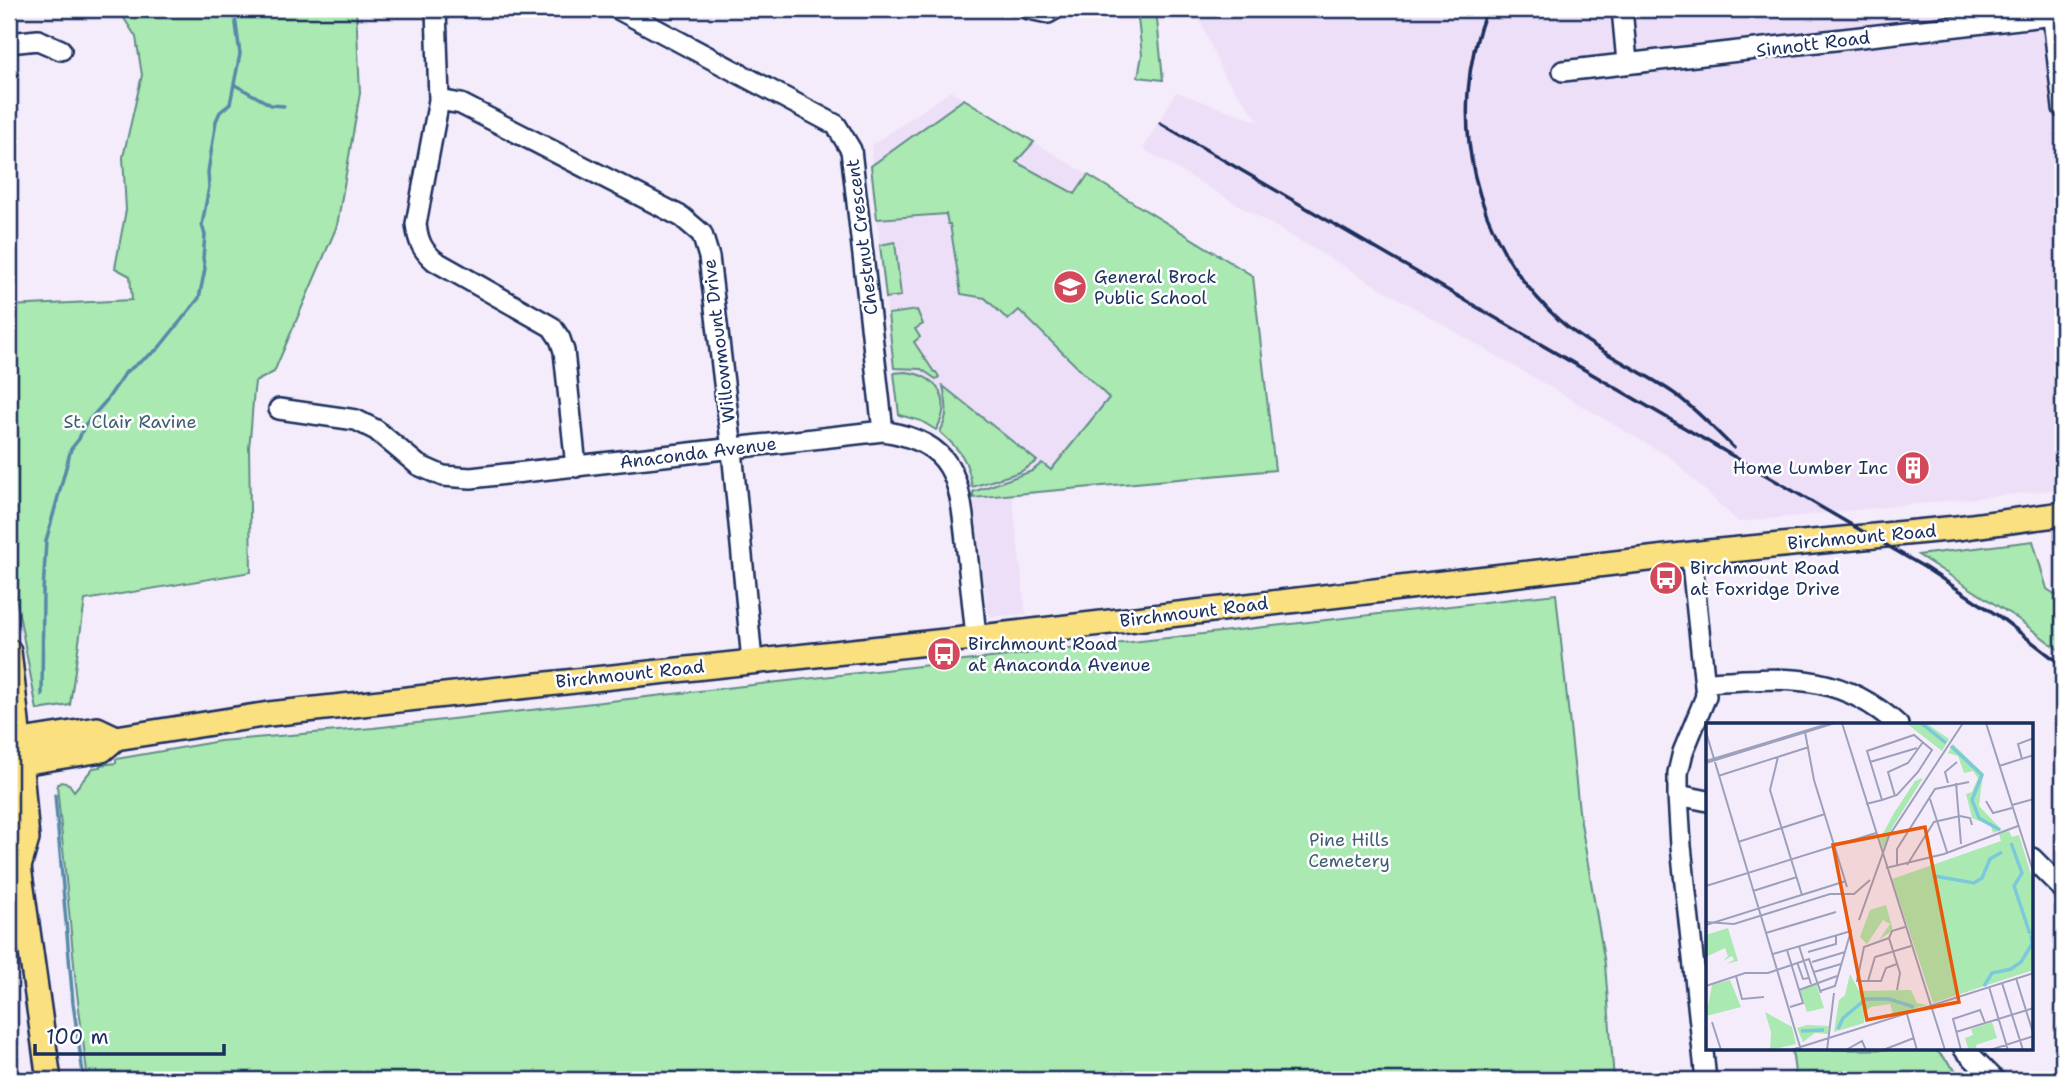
<svg xmlns="http://www.w3.org/2000/svg" width="2072" height="1089" font-family="'Shantell Sans',sans-serif">
	<style>
		.built { fill: #eddff7 }
		.green { fill: #aae9b1; stroke: #628c88; stroke-width: 2 }
		.lines { fill: none; stroke-linecap: round; stroke-linejoin: round }
		.stream { stroke: #558ba9; stroke-width: 3.5 }
		.minor-casing { stroke: #1b2f5e; stroke-width: 24 }
		.major-casing { stroke: #1b2f5e; stroke-width: 28 }
		.minor { stroke: #fff; stroke-width: 19 }
		.major { stroke: #fbe080; stroke-width: 23 }
		.rail { stroke: #1b2f5e; stroke-width: 3.5 }
		.labels { text-anchor: middle; dominant-baseline: central; stroke-width: 5; stroke-linejoin: round; paint-order: stroke }
		.street-label { font-size: 18px; fill: #1b2f5e; stroke: #fff }
		.poi-label { font-size: 18px; fill: #1b2f5e; stroke: #fff; text-anchor: start }
		.park-label { font-size: 18px; fill: #3f5e73; stroke: #fff }
		.inset-river { fill: none; stroke: #7cc9db; stroke-width: 3.5 }
		.inset-road { fill: none; stroke: #9da0bc; stroke-width: 2 }
		.view { fill: #e8590c; fill-opacity: 0.15; stroke: #e8590c; stroke-width: 3.5 }
		.inset-edge { fill: none; stroke: #1b2f5e; stroke-width: 3.5 }
	</style>
	<rect width="100%" height="100%" fill="#f4ecfa"/>
	<filter id="ink" filterUnits="userSpaceOnUse"><feTurbulence type="fractalNoise" baseFrequency=".0143" numOctaves="2"/><feDisplacementMap in="SourceGraphic" scale="14" xChannelSelector="R" yChannelSelector="G"/><feConvolveMatrix kernelMatrix="1 2 1 2 8 2 1 2 1" color-interpolation-filters="sRGB"/></filter>
	<g filter="url(#ink)">
		<path class="built" d="M 1195,9 L 2063,9 L 2063,489 L 1738,522 L 1671,458 L 1143,149 L 1176,92 L 1260,122 L 1223,74 Z
			M 951,91 L 1253,276 L 1275,470 L 1012,496 L 1026,614 L 991,617 L 987,608 L 970,471 L 960,451 L 937,430 L 921,421 L 899,415 L 871,166 L 872,145 Z"/>
		<path class="green" d="M 118,9 L 356,9 L 360,93 L 337,226 L 274,372 L 255,382 C 252,404 252,425 249,447 L 251,572 L 85,600 L 70,705 L 37,710 L 11,571 L 9,491 L 9,306 L 132,300 L 130,276 L 115,268 L 126,210 L 123,157 L 142,75 L 136,37 Z
			M 1137,9 L 1156,9 L 1163,80 L 1138,77 L 1142,55 Z
			M 964,99 L 1034,142 L 1016,162 L 1075,194 L 1088,175 L 1253,276 L 1275,470 L 973,498 L 973,492 L 1032,471 L 1042,463 L 1051,470 L 1109,398 L 1019,310 L 1008,320 L 985,298 L 961,294 L 950,224 L 948,224 L 946,214 L 877,219 L 871,166 Z
			M 895,242 L 901,296 L 886,298 L 880,245 Z
			M 917,310 L 923,324 L 915,329 L 920,337 L 914,342 L 934,372 L 936,372 L 939,377 L 936,379 L 921,369 L 894,368 L 888,314 Z
			M 905,372 C 937,375 954,400 936,430 L 921,421 L 899,415 L 894,373 Z
			M 943,386 L 1037,461 L 1020,472 L 972,487 C 968,459 960,450 940,432 C 949,415 947,404 943,386 Z
			M 2033,541 L 2047,589 L 2063,600 L 2063,653 L 2018,619 L 1918,555 Z
			M 1556,594 L 1579,811 L 1605,964 L 1614,1080 L 88,1080 L 76,985 L 57,785 L 61,782 L 69,784 L 74,791 L 93,768 L 100,767 L 100,765 L 116,763 L 116,759 L 220,741 L 373,728 Z
			M 1935,1049 L 1965,1080 L 1796,1080 L 1792,1050 Z"/>
		<g class="lines">
			<path class="stream" d="M 235,85 L 271,105 L 284,106
				M 42,695 L 43,592 L 46,541 L 71,449 L 79,439 L 84,426 L 106,401 L 126,372 L 158,349 L 199,298 L 205,269 L 203,258 L 205,235 L 202,225 L 209,187 L 208,172 L 216,121 L 220,112 L 230,104 L 240,54 L 234,9
				M 55,795 L 73,1003 L 84,1080
				M 1484,1080 L 1489,1076"/>
			<g class="minor-casing">
				<path id="minor" d="M 436,9 L 439,100 L 416,224 C 418,241 422,250 435,261 L 552,327 L 560,339 L 564,351 L 576,467
					M 618,9 L 836,125 L 851,150 L 883,431
					M 1029,9 L 1048,13 L 1055,9
					M 1622,9 L 1627,62
					M 2052,9 L 2063,108
					M 9,43 L 38,40 L 61,50
					M 1563,71 L 2063,14
					M 439,100 L 461,104 L 682,217 L 702,234 L 709,257 L 732,450 L 752,661
					M 279,409 L 356,420 L 376,430 L 418,465 L 443,476 L 471,478 L 883,431 C 955,443 959,477 966,541 C 969,573 973,605 976,637
					M 1691,554 L 1706,696 L 1683,752 L 1678,773 L 1678,795 L 1681,846 L 1706,1080
					M 1705,682 C 1781,679 1837,669 1898,725
					M 1678,795 L 1708,801
					M 2032,858 L 2063,889
					M 1964,1049 L 1995,1080"/>
			</g>
			<g class="major-casing">
				<path id="major" d="M 9,651 L 17,722 L 27,839 L 19,867 L 49,1080
					M 9,743 L 97,729 L 116,738
					M 9,765 L 102,750 L 116,738 L 269,714 L 955,640 L 1709,552 L 1957,528 L 2063,514"/>
			</g>
			<use href="#minor" class="minor"/>
			<use href="#major" class="major"/>
			<path class="rail" d="M 1487,9 C 1444,116 1473,242 1559,320 C 1594,351 1638,368 1675,394 C 1697,410 1715,430 1734,448
				M 1160,123 L 1924,567 L 2000,617 L 2063,666"/>
		</g>
	</g>
	<defs>
		<g id="school-disc" transform="scale(1.75)"><circle r="9.5" fill="#d1495b" stroke="#fff"/><path d="M0-5L7-2L0 1L-7-2ZM-4 1L0 2.5L4 1V4Q0 6-4 4Z" fill="#fff"/></g>
		<g id="building-disc" transform="scale(1.75)"><circle r="9.5" fill="#d1495b" stroke="#fff"/><path d="M-4-6H4V6H1V3H-1V6H-4ZM-2.5-4.3h1.7v1.8h-1.7ZM.8-4.3h1.7v1.8H.8ZM-2.5-1h1.7V.8h-1.7ZM.8-1h1.7V.8H.8Z" fill="#fff"/></g>
		<g id="bus-disc" transform="scale(1.75)"><circle r="9.5" fill="#d1495b" stroke="#fff"/><path d="M-5-6H5V4H4V6H2V4H-2V6H-4V4H-5ZM-3.5-4V0h7V-4ZM-3.5 1.2v1.5H-2V1.2ZM2 1.2v1.5H3.5V1.2Z" fill="#fff"/></g>
	</defs>
	<g fill-rule="evenodd">
		<use href="#school-disc" x="1070" y="287"/>
		<use href="#building-disc" x="1913" y="468"/>
		<use href="#bus-disc" x="1666" y="578"/>
		<use href="#bus-disc" x="944" y="654"/>
	</g>
	<g class="labels">
		<g class="street-label">
			<text transform="translate(1813 44) rotate(-7)">Sinnott Road</text>
			<text transform="translate(862 237) rotate(-97)">Chestnut Crescent</text>
			<text transform="translate(719 341) rotate(-97)">Willowmount Drive</text>
			<text transform="translate(698 453) rotate(-7)">Anaconda Avenue</text>
			<text transform="translate(1862 537) rotate(-5)">Birchmount Road</text>
			<text transform="translate(1194 612) rotate(-7)">Birchmount Road</text>
			<text transform="translate(630 674) rotate(-6)">Birchmount Road</text>
		</g>
		<g class="poi-label">
			<text x="1094" y="277">General Brock<tspan x="1094" dy="21">Public School</tspan></text>
			<text x="1888" y="468" text-anchor="end">Home Lumber Inc</text>
			<text x="1690" y="568">Birchmount Road<tspan x="1690" dy="21">at Foxridge Drive</tspan></text>
			<text x="968" y="644">Birchmount Road<tspan x="968" dy="21">at Anaconda Avenue</tspan></text>
		</g>
		<g class="park-label">
			<text x="130" y="422">St. Clair Ravine</text>
			<text x="1349" y="840">Pine Hills<tspan x="1349" dy="21">Cemetery</tspan></text>
		</g>
	</g>
	<g transform="translate(1706 723)">
		<rect width="327" height="327" fill="#f4ecfa"/>
		<path d="M 200,0 L 220,0 L 243,16 L 236,28 ZM 247,21 L 277,50 L 273,83 L 296,107 L 287,110 L 285,103 L 266,95 L 260,71 L 266,69 L 272,55 L 267,48 L 258,50 L 252,33 L 242,30 ZM 217,55 L 186,105 L 177,126 L 174,116 L 188,90 L 209,58 ZM 303,108 L 306,114 L 313,112 L 327,158 L 327,247 L 227,280 L 186,156 L 295,118 L 293,111 ZM 180,182 L 187,207 L 173,217 L 184,201 L 177,197 L 161,221 L 154,214 L 164,187 ZM 22,205 L 32,238 L 20,241 L 28,237 L 26,233 L 17,238 L 22,233 L 19,225 L 0,234 L 0,212 ZM 144,251 L 153,268 L 205,267 L 211,280 L 221,282 L 187,292 L 184,281 L 165,284 L 159,288 L 158,300 L 128,309 L 133,277 L 139,272 ZM 24,257 L 35,284 L 0,293 L 6,262 ZM 110,260 L 118,285 L 101,289 L 94,268 ZM 59,289 L 86,304 L 90,321 L 64,327 L 65,309 ZM 286,299 L 291,315 L 270,322 L 271,327 L 262,325 L 259,315 L 267,312 L 265,306 ZM 101,302 L 123,303 L 122,311 L 109,310 L 97,319 L 91,305 Z" fill="#aae9b1"/>
		<path class="inset-river" d="M 215,0 L 240,20M 245,23 L 276,52 L 266,77 L 273,95 L 294,107M 305,120 L 316,150 L 308,163 L 324,211M 228,153 L 268,160 L 276,155 L 284,136 L 296,129M 278,263 L 286,250 L 305,246 L 315,239 L 326,221 L 325,212M 132,306 L 137,295 L 160,276 L 183,276 L 208,284M 95,308 L 118,307"/>
		<path class="inset-road" d="M 136,0 L 239,327M 280,0 L 328,151M 0,9 L 95,327M 99,9 L 108,57 L 141,164M 72,34 L 64,67 L 96,172M 316,36 L 312,21 L 328,15M 0,38 L 125,0M 164,39 L 211,25M 0,40 L 129,0M 293,43 L 328,32M 12,53 L 103,24M 242,60 L 239,49 L 251,39M 250,60 L 255,121M 189,73 L 182,49 L 202,40 L 217,19M 224,76 L 241,129M 280,78 L 287,90 L 306,85M 160,81 L 176,77 L 191,72 L 212,49 L 226,27 L 208,12 L 161,28 L 176,77M 306,82 L 328,76M 32,119 L 119,91M 191,142 L 191,126 L 229,66 L 263,59M 201,142 L 228,99 L 254,93 L 264,95 L 266,102M 180,145 L 238,131 L 312,103M 0,163 L 170,110M 47,168 L 91,154M 153,197 L 183,113 L 257,0M 0,199 L 28,201 L 124,171 L 148,171 L 164,157M 0,202 L 140,158M 60,210 L 130,189M 183,215 L 158,224 L 151,258 L 175,258 L 180,245 L 191,241M 183,215 L 194,250 L 191,267M 183,215 L 186,208 L 199,204M 93,223 L 105,261M 81,227 L 97,280 L 84,284M 102,229 L 130,221 L 130,212M 67,231 L 145,208 L 129,263 L 114,268M 91,239 L 97,256 L 103,255M 106,239 L 139,229M 108,249 L 135,241M 30,253 L 36,276 L 58,274M 310,255 L 328,313M 162,258 L 169,234 L 205,223M 296,260 L 317,327M 0,263 L 39,250 L 62,250 L 103,236 L 115,270M 283,264 L 302,327M 93,267 L 131,253M 201,291 L 211,327M 6,299 L 15,327M 250,309 L 328,285M 85,327 L 328,250M 121,327 L 128,270M 140,327 L 156,318 L 160,327M 177,327 L 208,315M 255,327 L 247,296 L 274,287 L 279,300M 284,327 L 328,313"/>
		<path class="view" d="M 219,104 L 253,279 L 161,297 L 127,122 Z"/>
		<rect width="327" height="327" class="inset-edge"/>
	</g>
	<rect width="2072" height="1089" fill="none" stroke="#fff" stroke-width="35"/>
	<rect x="18" y="18" width="2037" height="1054" fill="none" stroke="#1b2f5e" stroke-width="2.5" filter="url(#ink)"/>
	<path d="M35 1044v10h189v-10" fill="none" stroke="#1b2f5e" stroke-width="3.5"/>
	<text x="46" y="1044" font-size="21" fill="#1b2f5e" stroke="#ffffff" stroke-width="5" paint-order="stroke">100 m</text>
</svg>
